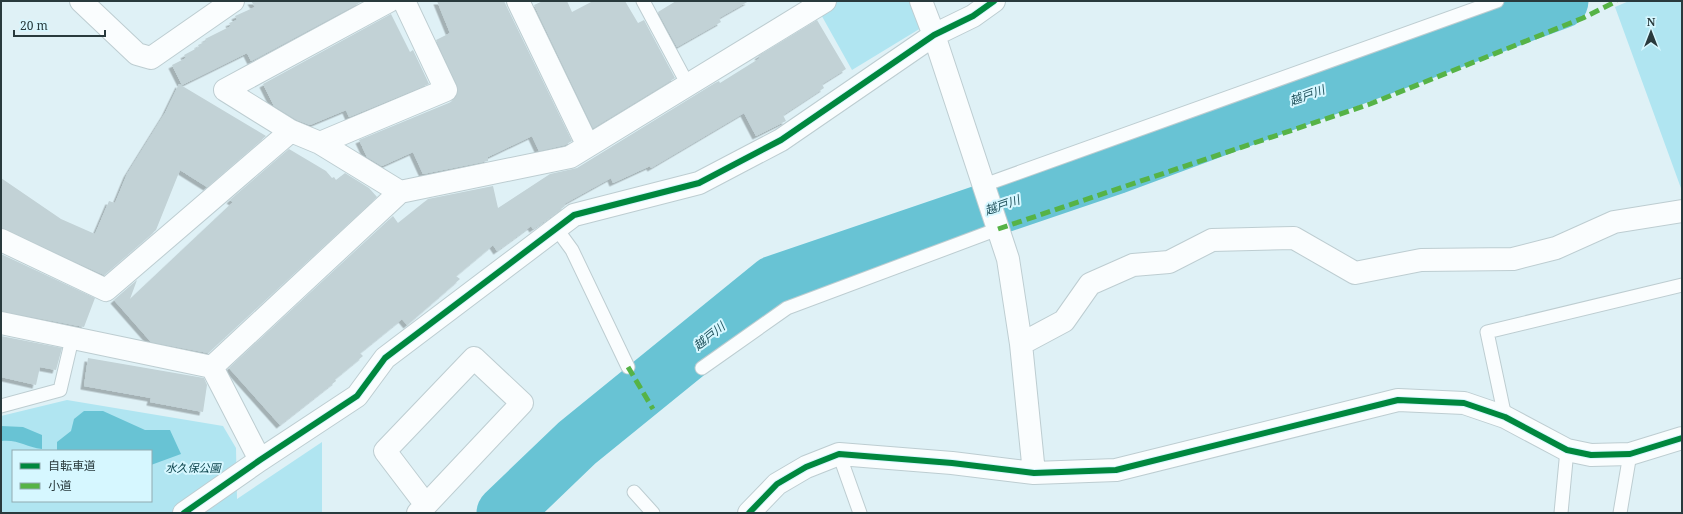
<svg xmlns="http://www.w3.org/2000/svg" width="1683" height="514" font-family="'Noto Serif','Noto Sans JP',serif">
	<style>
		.green { fill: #b0e5f1; fill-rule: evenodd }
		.water { fill: #68c3d4 }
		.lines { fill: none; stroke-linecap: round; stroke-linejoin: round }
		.river { stroke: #68c3d4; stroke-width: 55 }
		.building { fill: #c2d2d6; filter: url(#shadow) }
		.service-casing { stroke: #bdcdd1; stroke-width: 15 }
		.minor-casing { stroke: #bdcdd1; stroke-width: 24 }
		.service { stroke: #fafdfe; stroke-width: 13 }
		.minor { stroke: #fafdfe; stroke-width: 22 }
		.quiet { stroke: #56b346; stroke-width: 5; stroke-dasharray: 10 5; stroke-linecap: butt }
		.cycleway-casing { stroke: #d6f7ff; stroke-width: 8 }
		.cycleway { stroke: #00873e; stroke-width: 6 }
		.labels { text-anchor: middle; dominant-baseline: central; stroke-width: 4; stroke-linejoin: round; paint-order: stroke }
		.park-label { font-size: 11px; font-style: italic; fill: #063e47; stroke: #d6f7ff }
		.water-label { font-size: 12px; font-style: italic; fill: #20525c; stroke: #d6f7ff }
	</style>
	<defs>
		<filter id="shadow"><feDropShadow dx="-3.5" dy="3.5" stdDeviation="0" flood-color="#0004"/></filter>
	</defs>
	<rect width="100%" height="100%" fill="#dff1f6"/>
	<path class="green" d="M 835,1 L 911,1 L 921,28 L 852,70 L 819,11 Z
		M 1629,1 L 1682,1 L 1682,191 L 1615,7 Z
		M 67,400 L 223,426 L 236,448 L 237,499 L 322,442 L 322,513 L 1,513 L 1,416 ZM 13,451 L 151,451 L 151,501 L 13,501 Z"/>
	<path class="water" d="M 84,411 L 103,411 L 145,430 L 170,430 L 181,454 L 151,465 L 151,451 L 57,451 L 57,442 L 71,431 L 74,419 Z
		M 1,426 L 23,427 L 42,435 L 42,449 C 26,447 18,439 1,441 Z"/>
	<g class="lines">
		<path class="river" d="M 504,513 L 577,443 L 774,283 L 1115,167 L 1561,1"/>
	</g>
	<path class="building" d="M 251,1 L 363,1 L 251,61 L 247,53 L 182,85 L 172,65 L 186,58 L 184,55 L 199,47 L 198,45 L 207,41 L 205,39 L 231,26 L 229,23 L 237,20 L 235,16 L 255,7 Z
		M 437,1 L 504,1 L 572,141 L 565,145 L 539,151 L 532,136 L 488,157 L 488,161 L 423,174 L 413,152 L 382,166 L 367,157 L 359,140 L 451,102 L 456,97 L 458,91 L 457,85 L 436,40 L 450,33 Z
		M 543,1 L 567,1 L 572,12 L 593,1 L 625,1 L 638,23 L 644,20 L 675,78 L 593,128 L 534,5 Z
		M 676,1 L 749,1 L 719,18 L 721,22 L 677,47 L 658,12 Z
		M 391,14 L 410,52 L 413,50 L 429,84 L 349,117 L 346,110 L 310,125 L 297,120 L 274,106 L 263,84 Z
		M 817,20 L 846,69 L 822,84 L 824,88 L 783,115 L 786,121 L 756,136 L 744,113 L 651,168 L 650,166 L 613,183 L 611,178 L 564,204 L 565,206 L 546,220 L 533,229 L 531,226 L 497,251 L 493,245 L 456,276 L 460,279 L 407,325 L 402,319 L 360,353 L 363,356 L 335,379 L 336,381 L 280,425 L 229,368 L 393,216 L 398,223 L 428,199 L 493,186 L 498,208 L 550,174 L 577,168 L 715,83 L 719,81 L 720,83 L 760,58 L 758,56 Z
		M 179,84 L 266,136 L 207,187 L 180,170 L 156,230 L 104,275 L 1,228 L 1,178 L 61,219 L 95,234 L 109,201 L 115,203 L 127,174 L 165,113 Z
		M 289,149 L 326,171 L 332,178 L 334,177 L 336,180 L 345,173 L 369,188 L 377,197 L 208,353 L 151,342 L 114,300 L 137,280 L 130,299 L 233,202 L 230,200 Z
		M 1,254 L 95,298 L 84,327 L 1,311 Z
		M 1,336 L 62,348 L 56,370 L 40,367 L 36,385 L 1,377 Z
		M 88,358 L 204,378 L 207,385 L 203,412 L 150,402 L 151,398 L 84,386 Z"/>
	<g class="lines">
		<g class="service-casing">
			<path id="service" d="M 643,1 L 688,85
				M 984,185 L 1497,1
				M 556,228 L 572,250 L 628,367
				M 702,368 L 787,308 L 998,229
				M 1,406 L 60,390 L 72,339
				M 1505,417 L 1487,332 L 1682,285
				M 839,454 L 860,513
				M 634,492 L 653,513
				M 1561,513 L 1567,450
				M 1620,513 L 1630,454"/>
		</g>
		<g class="minor-casing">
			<path id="minor" d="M 81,1 L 137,54 L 151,58 L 233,1
				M 389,1 L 225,90 L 291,131 L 320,143 L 400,192
				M 518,1 L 588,146
				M 921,1 L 934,35 L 1008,259 L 1021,344 L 1034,473
				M 320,143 L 446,90 L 404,1
				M 1,240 L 106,290 L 291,131
				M 1,323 L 212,367 L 260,460
				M 1021,344 L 1064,321 L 1090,284 L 1133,265 L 1169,262 L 1212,240 L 1294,238 L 1355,273 L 1421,260 L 1513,259 L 1556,248 L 1614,222 L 1682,211
				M 212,367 L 400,192 L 570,157 L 825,1
				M 184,513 L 260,460 L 357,396 L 385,358 L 574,215 L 699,183 L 781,140 L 934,35 L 973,16 L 994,1
				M 418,513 L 426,505 L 522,403 L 474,358 L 385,451 L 426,505
				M 749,513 L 777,484 L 806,467 L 839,454 L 952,463 L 1034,473 L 1116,470 L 1398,400 L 1464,403 L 1505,417 L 1567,450 L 1591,455 L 1630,454 L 1682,438"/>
		</g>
		<use href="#service" class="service"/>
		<use href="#minor" class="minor"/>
		<path class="quiet" d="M 998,229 L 1370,104 L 1583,18 L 1617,1
			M 628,367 L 653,409"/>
		<g class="cycleway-casing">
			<path id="cycleway" d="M 184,513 L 260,460 L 357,396 L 385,358 L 574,215 L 699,183 L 781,140 L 934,35 L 973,16 L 994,1
				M 749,513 L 777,484 L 806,467 L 839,454 L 952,463 L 1034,473 L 1116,470 L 1398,400 L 1464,403 L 1505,417 L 1567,450 L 1591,455 L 1630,454 L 1682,438"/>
		</g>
		<use href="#cycleway" class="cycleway"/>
	</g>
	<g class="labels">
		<g class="park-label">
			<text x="193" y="467">水久保公園</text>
		</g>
		<g class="water-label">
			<text transform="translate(1307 95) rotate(-20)">越戸川</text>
			<text transform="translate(1002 205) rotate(-19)">越戸川</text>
			<text transform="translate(709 336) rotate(-39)">越戸川</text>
		</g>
	</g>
	<rect width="1683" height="514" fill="none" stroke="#293a3d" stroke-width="4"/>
	<rect x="12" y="450" width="140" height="52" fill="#d6f7ff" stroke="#91abb1"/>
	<rect x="20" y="463" width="20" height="6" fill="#00873e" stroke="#91abb1"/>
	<text x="48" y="470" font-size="12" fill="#293a3d">自転車道</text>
	<rect x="20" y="483" width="20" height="6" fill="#56b346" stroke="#91abb1"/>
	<text x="48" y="490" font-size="12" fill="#293a3d">小道</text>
	<g transform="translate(1651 32)" stroke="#d6f7ff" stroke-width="3" paint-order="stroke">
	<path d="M0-3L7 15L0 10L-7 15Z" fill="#293a3d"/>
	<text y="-6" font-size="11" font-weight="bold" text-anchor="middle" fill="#293a3d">N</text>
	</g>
	<path d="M14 30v6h91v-6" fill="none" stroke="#293a3d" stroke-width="2"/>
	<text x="20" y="30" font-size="12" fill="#293a3d" stroke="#d6f7ff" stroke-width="3" paint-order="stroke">20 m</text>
</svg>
